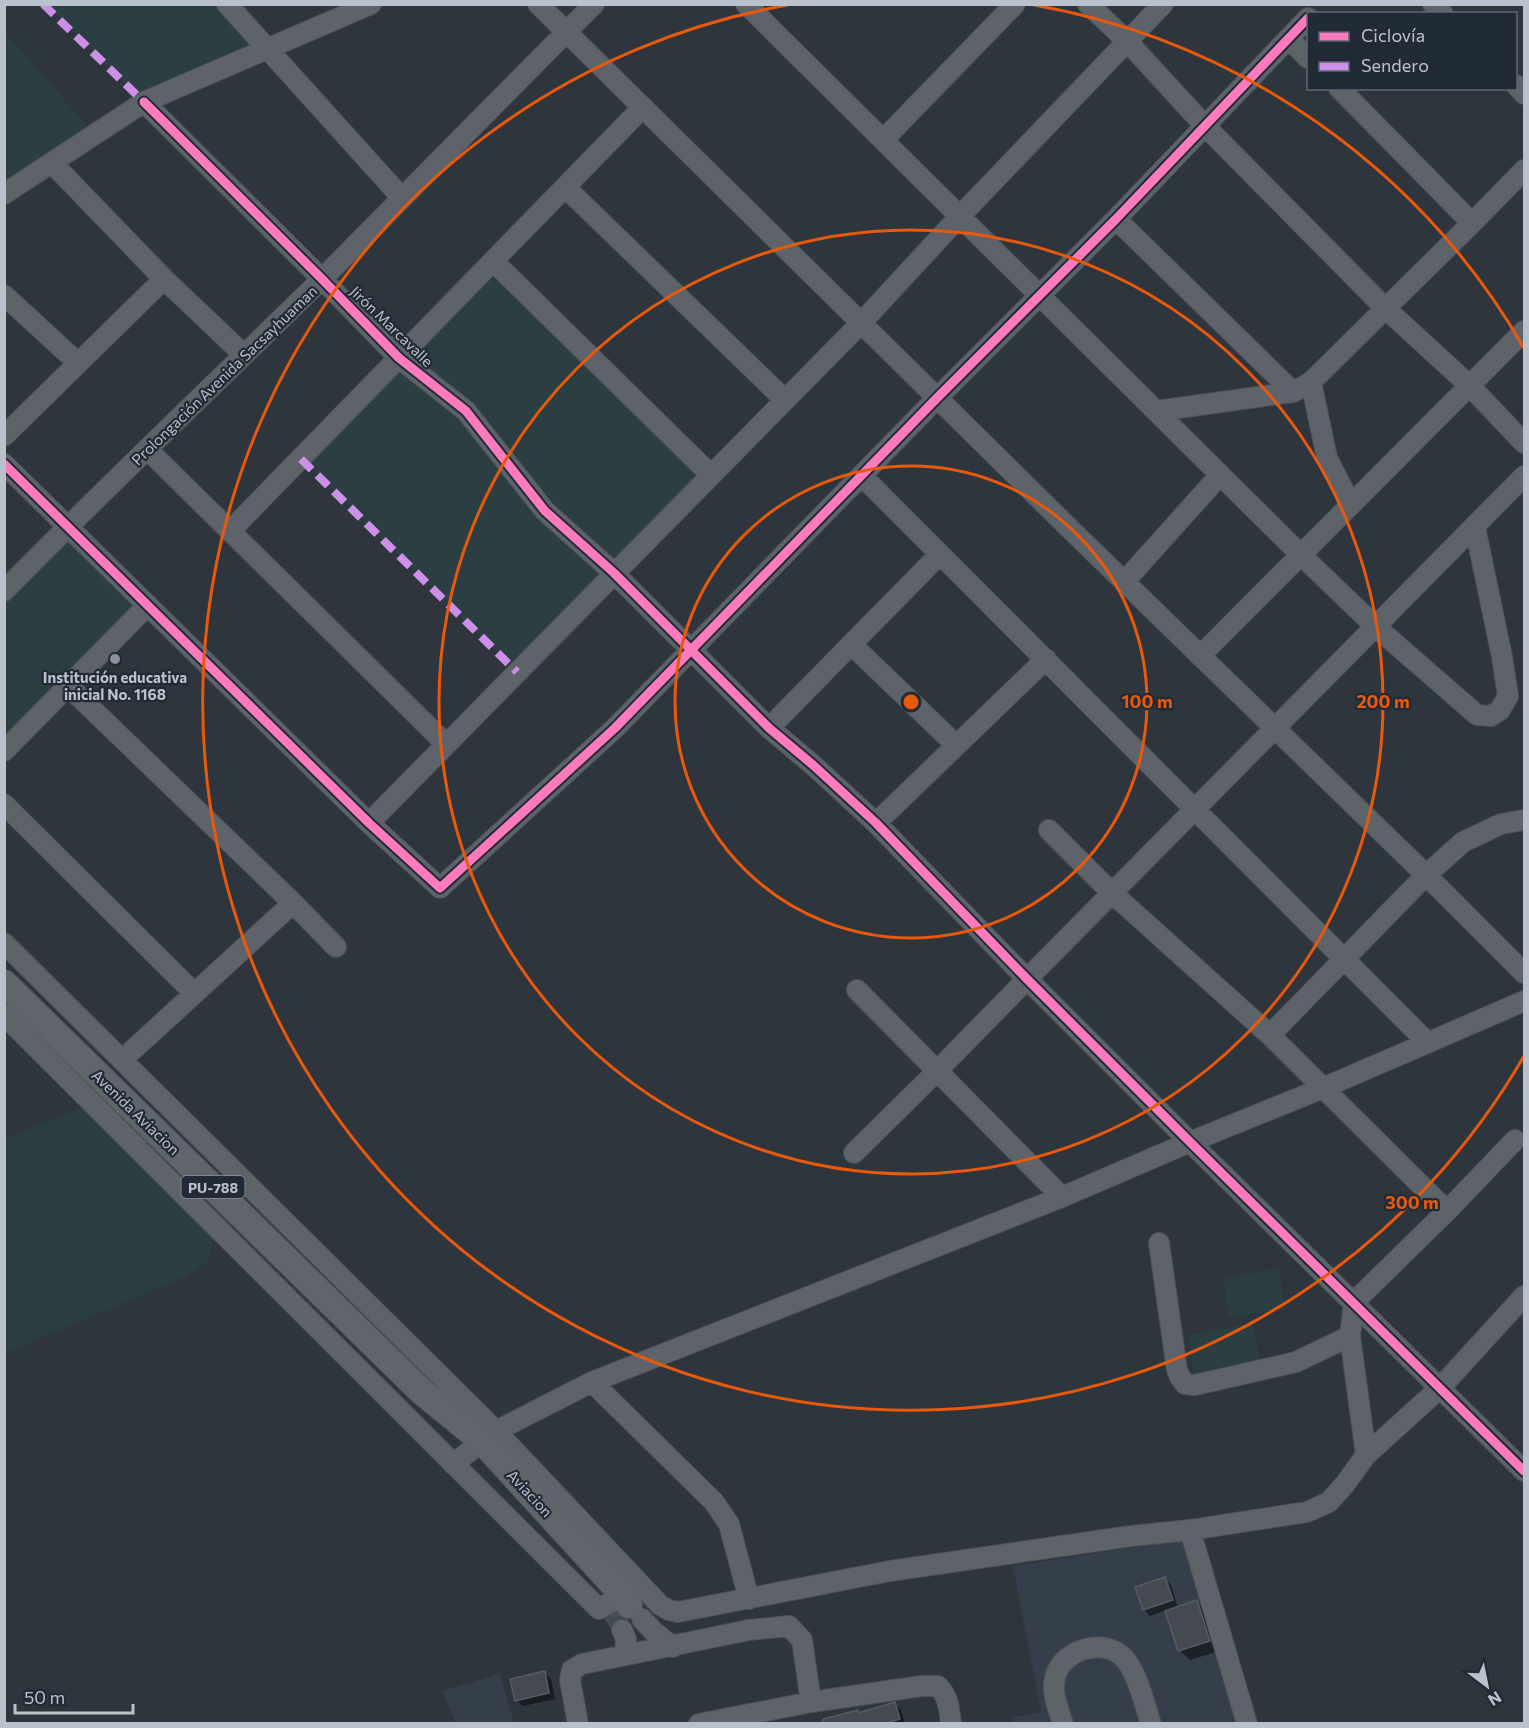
<svg xmlns="http://www.w3.org/2000/svg" width="1529" height="1728" font-family="Commissioner,sans-serif">
	<style>
		.airport { fill: #353f4c }
		.green { fill: #2b3f42 }
		.shadow { fill: #0007 }
		.building { fill: #454a51; stroke: #565c63; stroke-width: 1.5 }
		.lines { fill: none; stroke-linecap: round; stroke-linejoin: round }
		.minor-tunnel { stroke: #434a52; stroke-width: 20; stroke-dasharray: 20 10; stroke-linecap: butt }
		.minor-casing { stroke: #4c5156; stroke-width: 22 }
		.major-casing { stroke: #4c5159; stroke-width: 28 }
		.minor { stroke: #5e636a; stroke-width: 20 }
		.major { stroke: #60656c; stroke-width: 26 }
		.quiet { stroke: #ce8fe9; stroke-width: 8; stroke-dasharray: 15 8; stroke-linecap: butt }
		.cycleway-casing { stroke: #212b37; stroke-width: 13 }
		.cycleway { stroke: #fd7abc; stroke-width: 9 }
		.ring { fill: none; stroke: #e8590c; stroke-width: 3 }
		.poi-dot { fill: #88909a; stroke: #212b37; stroke-width: 2 }
		.labels { text-anchor: middle; dominant-baseline: central; stroke-width: 4.5; stroke-linejoin: round; paint-order: stroke }
		.shield { fill: #212b37; stroke: #8b949f; stroke-width: 1.5 }
		.shield-label { font-size: 14px; font-weight: bold; fill: #b9c1cc }
		.street-label { font-size: 15px; fill: #b9c1cc; stroke: #212b37 }
		.poi-label { font-size: 15px; font-weight: bold; fill: #b9c1cc; stroke: #212b37 }
		.centre { fill: #e8590c; stroke: #212b37; stroke-width: 3 }
		.ring-label { font-size: 18px; text-anchor: middle; font-weight: bold; fill: #e8590c; stroke: #212b37; stroke-width: 4.5; stroke-linejoin: round; paint-order: stroke }
	</style>
	<rect width="100%" height="100%" fill="#2e353c"/>
	<path class="airport" d="M 1187,1539 L 1240,1723 L 1013,1724 L 1012,1717 L 1041,1712 L 1013,1566 Z
		M 500,1674 L 514,1723 L 449,1723 L 455,1721 L 442,1691 Z"/>
	<path class="green" d="M 46,5 L 225,5 L 266,48 L 143,101 Z
		M 4,31 L 90,129 L 4,189 Z
		M 493,261 L 711,475 L 517,672 L 301,459 Z
		M 69,526 L 148,605 L 5,750 L 5,591 Z
		M 93,1104 L 218,1222 L 209,1261 L 186,1276 L 5,1353 L 5,1138 Z
		M 1279,1269 L 1285,1309 L 1229,1317 L 1223,1278 Z
		M 1253,1324 L 1260,1363 L 1194,1374 L 1188,1335 Z"/>
	<path class="shadow" d="M 1165,1579 L 1171,1585 L 1178,1608 L 1196,1602 L 1206,1612 L 1219,1651 L 1190,1660 L 1179,1650 L 1167,1610 L 1150,1616 L 1144,1609 Z
		M 616,1615 L 626,1625 L 618,1632 L 608,1620 Z
		M 544,1672 L 551,1679 L 555,1699 L 523,1706 L 516,1700 Z
		M 894,1704 L 901,1710 L 905,1724 L 841,1724 L 857,1712 L 860,1714 Z"/>
	<path class="building" d="M 1165,1577 L 1173,1600 L 1143,1610 L 1135,1587 Z
		M 1197,1600 L 1210,1641 L 1178,1651 L 1165,1611 Z
		M 616,1613 L 622,1618 L 617,1619 L 611,1627 L 606,1619 Z
		M 545,1671 L 549,1693 L 515,1701 L 510,1679 Z
		M 895,1702 L 900,1719 L 884,1724 L 823,1724 L 823,1719 L 858,1710 L 858,1713 Z"/>
	<g class="lines">
		<path class="minor-tunnel" d="M 615,1614 L 622,1630"/>
		<g class="minor-casing">
			<path id="minor" d="M 227,4 L 402,198
				M 538,4 L 1067,526 L 1426,875 L 1524,973
				M 746,4 L 1301,555 L 1376,627 L 1477,715 L 1491,716 L 1500,710 L 1508,696 L 1502,657 L 1475,527
				M 1088,4 L 1127,41 L 1204,125 L 1386,309 L 1469,385 L 1524,443
				M 1433,4 L 1443,14
				M 1289,39 L 1308,58
				M 1516,85 L 1524,94
				M 1339,88 L 1472,223
				M 144,102 L 322,279 L 399,358 L 466,411 L 545,511 L 614,573 L 769,728 L 813,765 L 876,823 L 1027,979 L 1190,1142 L 1524,1471
				M 883,140 L 1015,4
				M 52,163 L 164,279 L 244,355
				M 565,187 L 785,400
				M 4,194 L 144,102 L 371,4
				M 1116,219 L 1293,392
				M 493,261 L 711,475
				M 4,295 L 78,363
				M 1311,382 L 1327,458 L 1351,505
				M 1157,411 L 1293,392 L 1311,382 L 1472,223 L 1524,170
				M 4,436 L 164,279
				M 148,450 L 446,744
				M 4,464 L 369,823 L 440,888 L 615,728 L 937,398 L 1116,219 L 1308,18
				M 862,476 L 1428,1043
				M 230,531 L 643,107
				M 1124,582 L 1220,475
				M 4,591 C 108,485 216,383 322,279 C 413,188 503,96 594,4
				M 851,644 L 956,745
				M 1200,656 L 1524,331
				M 68,686 L 293,903 L 336,947
				M 769,728 L 940,554
				M 4,751 L 148,605
				M 4,804 L 194,993
				M 369,823 L 861,323 L 960,216 L 1163,4
				M 876,823 L 1046,659
				M 1049,830 L 1112,893 L 1270,1035 L 1447,1211
				M 4,943 L 496,1431 L 660,1605 L 669,1610 L 678,1612 L 890,1571 L 1131,1536 L 1190,1530 L 1307,1512 L 1329,1502 L 1345,1484 L 1366,1455 L 1441,1387 L 1524,1296
				M 857,990 L 1062,1197
				M 4,1015 L 599,1609 L 623,1595
				M 1270,1035 L 1426,875 L 1463,842 L 1501,824 L 1524,820
				M 123,1059 L 293,903
				M 854,1153 L 936,1072 L 1027,979 L 1524,476
				M 1159,1243 L 1177,1370 L 1180,1377 L 1185,1384 L 1195,1385 L 1296,1362 L 1350,1336
				M 592,1382 L 714,1502 L 729,1524 L 749,1599
				M 1366,1455 L 1350,1336 L 1354,1302 L 1447,1211 L 1515,1140
				M 453,1464 L 496,1431 L 592,1382 L 1062,1197 L 1190,1142 L 1323,1088 L 1524,1001
				M 1190,1530 L 1247,1724
				M 642,1619 L 653,1631 L 673,1647
				M 622,1630 L 626,1639 L 625,1655
				M 578,1724 L 570,1680 L 572,1670 L 582,1664 L 749,1630 L 789,1626 L 802,1640 L 811,1702
				M 699,1724 L 811,1702 L 922,1686 L 938,1686 C 949,1697 949,1709 951,1724
				M 1063,1724 C 1058,1707 1050,1691 1056,1674 C 1064,1650 1102,1638 1122,1656 C 1137,1670 1144,1703 1151,1724"/>
		</g>
		<g class="major-casing">
			<path id="major" d="M 4,983 L 421,1391 L 482,1441 L 623,1595 L 629,1605"/>
		</g>
		<use href="#minor" class="minor"/>
		<use href="#major" class="major"/>
		<path class="quiet" d="M 43,4 L 144,102
			M 301,459 L 517,672"/>
		<g class="cycleway-casing">
			<path id="cycleway" d="M 144,102 L 322,279 L 399,358 L 466,411 L 545,511 L 614,573 L 769,728 L 813,765 L 876,823 L 1027,979 L 1190,1142 L 1524,1471
				M 4,464 L 369,823 L 440,888 L 615,728 L 937,398 L 1116,219 L 1308,18"/>
		</g>
		<use href="#cycleway" class="cycleway"/>
	</g>
	<g class="ring">
		<circle cx="911" cy="702" r="236"/>
		<circle cx="911" cy="702" r="472"/>
		<path d="M1524 1056A708 708 0 1 1 788 5M1034 5A708 708 0 0 1 1524 348"/>
	</g>
	<circle class="poi-dot" cx="115" cy="659" r="6"/>
	<g class="labels">
		<rect class="shield" x="181.5" y="1176" width="63" height="22" rx="4.5"/>
		<g class="shield-label">
			<text x="213" y="1187">PU-788</text>
		</g>
		<g class="street-label">
			<text transform="translate(392 326) rotate(44)">Jirón Marcavalle</text>
			<text transform="translate(224 375) rotate(-44)">Prolongación Avenida Sacsayhuaman</text>
			<text transform="translate(136 1112) rotate(44)">Avenida Aviacion</text>
			<text transform="translate(530 1493) rotate(47)">Aviacion</text>
		</g>
		<g class="poi-label">
			<text x="115" y="677">Institución educativa<tspan x="115" dy="17">inicial No. 1168</tspan></text>
		</g>
	</g>
	<circle cx="911" cy="702" r="9" class="centre"/>
	<g class="ring-label">
		<text x="1147" y="708">100 m</text>
		<text x="1383" y="708">200 m</text>
		<text x="1412" y="1209">300 m</text>
	</g>
	<rect width="1529" height="1728" fill="none" stroke="#b9c1cc" stroke-width="12"/>
	<rect x="1307" y="12" width="210" height="78" fill="#212b37" stroke="#5e6773" stroke-width="1.5"/>
	<rect x="1319" y="32" width="30" height="9" fill="#fd7abc" stroke="#5e6773" stroke-width="1.5"/>
	<text x="1361" y="42" font-size="18" fill="#b9c1cc">Ciclovía</text>
	<rect x="1319" y="62" width="30" height="9" fill="#ce8fe9" stroke="#5e6773" stroke-width="1.5"/>
	<text x="1361" y="72" font-size="18" fill="#b9c1cc">Sendero</text>
	<g transform="translate(1487 1686) rotate(148)" stroke="#212b37" stroke-width="4.5" paint-order="stroke">
	<path d="M0-4.5L10 22L0 15L-10 22Z" fill="#b9c1cc"/>
	<text y="-9" font-size="16" font-weight="bold" text-anchor="middle" fill="#b9c1cc">N</text>
	</g>
	<path d="M15 1704v9h118v-9" fill="none" stroke="#b9c1cc" stroke-width="3"/>
	<text x="24" y="1704" font-size="18" fill="#b9c1cc" stroke="#212b37" stroke-width="4.5" paint-order="stroke">50 m</text>
</svg>
